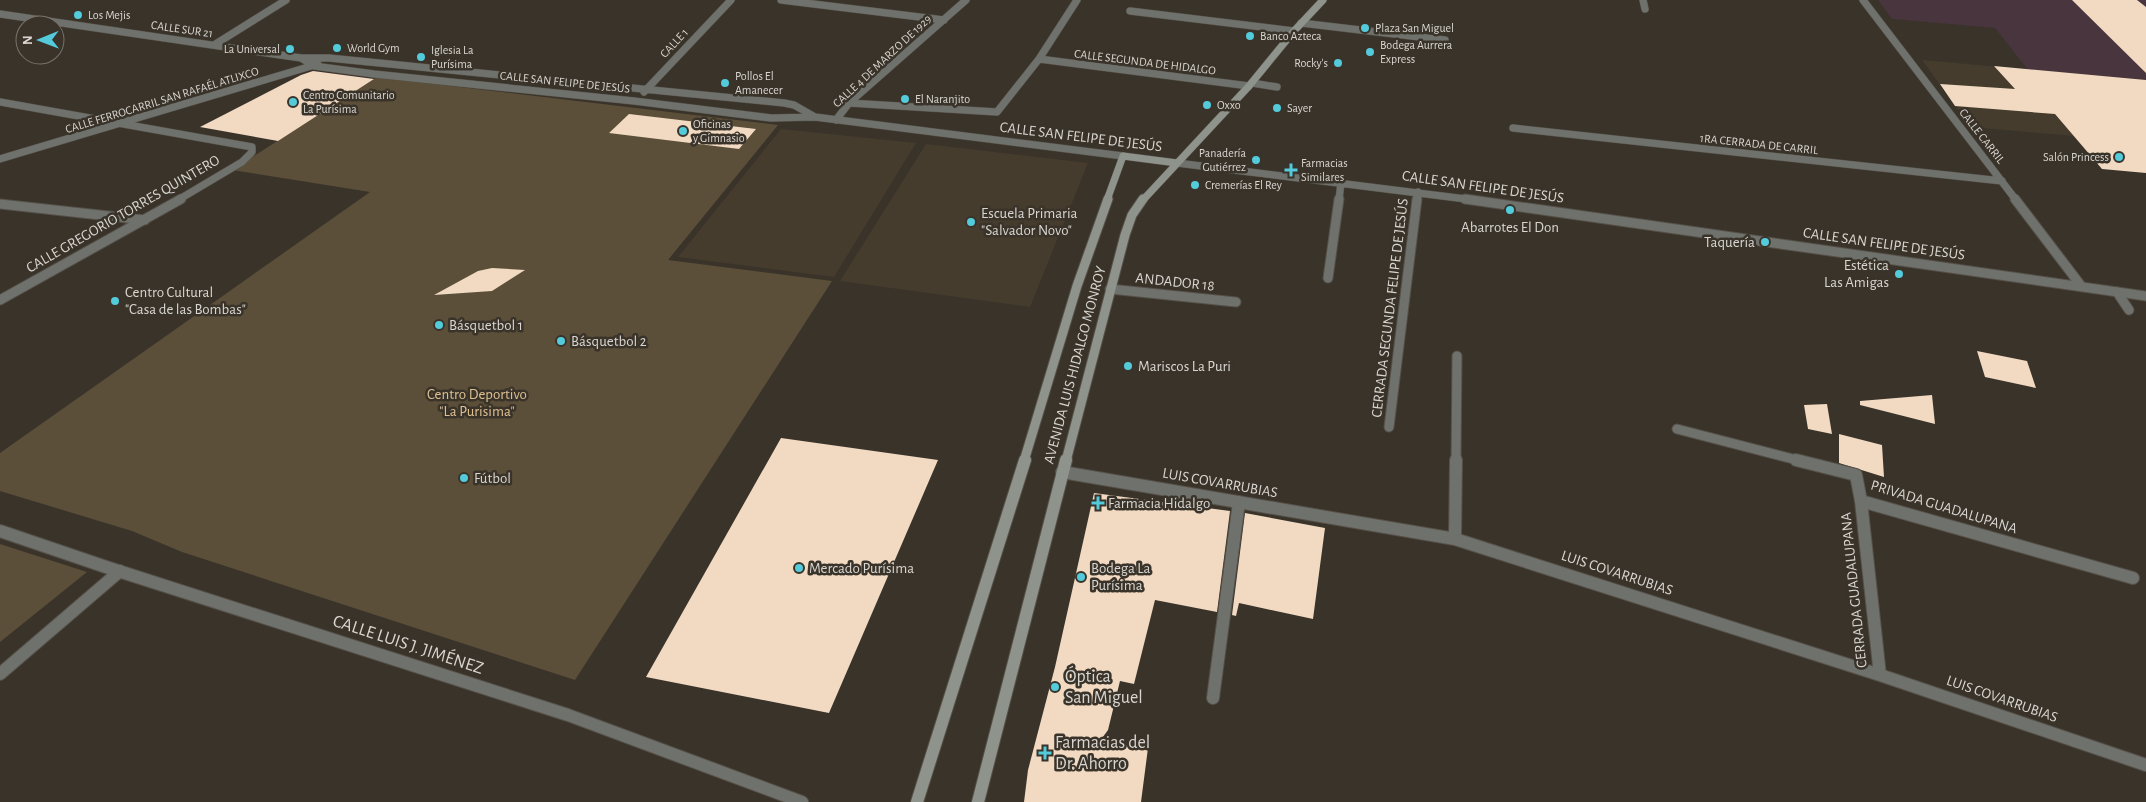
<svg xmlns="http://www.w3.org/2000/svg" width="2146" height="802" font-family="'Alegreya Sans',sans-serif">
	<style>
		.commercial { fill: #48353e }
		.built { fill: #453c2d }
		.green { fill: #5c4f39 }
		.building { fill: #f1d9c2 }
		.lines { fill: none; stroke-linecap: round; stroke-linejoin: round }
		.lane-far1-casing { stroke: #565048; stroke-width: 8 }
		.lane-casing { stroke: #565048; stroke-width: 11 }
		.street-far2-casing { stroke: #565048; stroke-width: 8 }
		.street-far1-casing { stroke: #565048; stroke-width: 11 }
		.street-casing { stroke: #565048; stroke-width: 14 }
		.secondary-far2-casing { stroke: #565048; stroke-width: 8 }
		.secondary-far1-casing { stroke: #565048; stroke-width: 11 }
		.secondary-casing { stroke: #565048; stroke-width: 14 }
		.lane-far1 { stroke: #6e716c; stroke-width: 7 }
		.lane { stroke: #6e716c; stroke-width: 9 }
		.street-far2 { stroke: #6e716c; stroke-width: 7 }
		.street-far1 { stroke: #6e716c; stroke-width: 9 }
		.street { stroke: #6e716c; stroke-width: 12 }
		.secondary-far2 { stroke: #8e938c; stroke-width: 7 }
		.secondary-far1 { stroke: #8e938c; stroke-width: 9 }
		.secondary { stroke: #8e938c; stroke-width: 12 }
		.poi-dot { fill: #53cbdb; stroke: #39332a; stroke-width: 2 }
		.labels { text-anchor: middle; dominant-baseline: central; stroke-width: 5; stroke-linejoin: round; paint-order: stroke }
		.far-poi-label { font-size: 12px; fill: #d9d5d0; stroke: #39332a; text-anchor: start }
		.far-street-label { font-size: 12px; fill: #d9d5d0; stroke: #39332a }
		.street-label { font-size: 15px; fill: #d9d5d0; stroke: #39332a }
		.poi-label { font-size: 15px; fill: #d9d5d0; stroke: #39332a; text-anchor: start }
		.park-label { font-size: 15px; fill: #dec091; stroke: #39332a }
		.near-street-label { font-size: 18px; fill: #d9d5d0; stroke: #39332a }
		.near-poi-label { font-size: 18px; fill: #d9d5d0; stroke: #39332a; text-anchor: start }
	</style>
	<rect width="100%" height="100%" fill="#39332a"/>
	<path class="commercial" d="M 1878,0 L 2146,0 L 2146,80 L 2028,70 L 1995,28 L 1892,19 Z"/>
	<path class="built" d="M 1922,60 L 2146,80 L 2146,120 L 2059,115 L 2074,136 L 1971,127 Z
		M 781,129 L 916,143 L 834,277 L 678,257 Z
		M 926,144 L 1088,163 L 1030,307 L 840,281 Z"/>
	<path class="green" d="M 377,77 L 778,125 L 668,260 L 832,281 L 575,680 L 182,552 L 132,531 L 0,491 L 0,453 L 370,192 L 232,170 Z
		M 0,544 L 87,572 L 0,642 Z"/>
	<path class="building" d="M 2072,0 L 2137,0 L 2146,7 L 2146,73 Z
		M 1994,66 L 2146,80 L 2146,173 L 2102,169 L 2055,114 L 1955,106 L 1940,84 L 2015,89 Z
		M 313,71 L 374,79 L 278,141 L 200,127 L 301,75 Z
		M 629,114 L 756,129 L 739,149 L 609,133 Z
		M 492,268 L 525,270 L 492,291 L 434,295 L 478,271 Z
		M 1977,351 L 2027,361 L 2036,388 L 1985,377 Z
		M 1932,395 L 1935,424 L 1860,405 L 1860,401 Z
		M 1827,404 L 1832,434 L 1808,429 L 1804,405 Z
		M 1839,434 L 1882,445 L 1884,477 L 1839,463 Z
		M 781,438 L 938,460 L 829,713 L 646,677 Z
		M 1094,493 L 1230,511 L 1217,612 L 1155,600 L 1134,684 L 1120,681 L 1108,730 L 1100,741 L 1148,748 L 1141,802 L 1024,802 L 1028,770 L 1055,667 Z
		M 1245,513 L 1325,528 L 1313,619 L 1239,603 L 1236,616 L 1232,615 Z"/>
	<g class="lines">
		<g class="lane-far1-casing">
			<path id="lane-far1" d="M 1301,23 L 1445,40
				M 1252,83 L 1277,87"/>
		</g>
		<g class="lane-casing">
			<path id="lane" d="M 2117,292 L 2129,310"/>
		</g>
		<g class="street-far2-casing">
			<path id="street-far2" d="M 781,0 L 944,20
				M 1643,0 L 1645,9
				M 1863,0 L 2016,200
				M 1130,11 L 1294,31
				M 0,14 L 301,58 L 329,58 L 784,103 L 794,105 L 815,117
				M 214,45 L 286,0
				M 301,58 L 314,66 L 374,74 L 634,101 L 771,118 L 815,117 L 1123,156
				M 1039,59 L 1249,86
				M 644,92 L 731,0
				M 0,102 L 252,147 L 252,152 L 242,162 L 178,200
				M 849,103 L 997,112 L 1039,59 L 1077,0
				M 836,120 L 849,103 L 966,0
				M 1513,128 L 2002,181
				M 0,159 L 318,64
				M 1177,163 L 1474,200
				M 1339,200 L 1341,182
				M 1417,200 L 1418,192"/>
		</g>
		<g class="street-far1-casing">
			<path id="street-far1" d="M 1465,199 L 2146,296
				M 2015,199 L 2082,287
				M 0,204 L 145,220
				M 1328,278 L 1339,199
				M 1110,289 L 1236,302
				M 0,300 L 181,199
				M 1389,427 L 1417,199
				M 1677,429 L 1801,461
				M 1456,461 L 1457,356"/>
		</g>
		<g class="street-casing">
			<path id="street" d="M 1796,460 L 1856,475 L 1861,501 L 1880,675
				M 1062,472 L 1455,539 L 1880,675 L 2146,765
				M 1861,501 L 2133,578
				M 0,531 L 106,567 L 568,715 L 802,802
				M 1455,539 L 1456,460
				M 0,674 L 120,571
				M 1213,698 L 1239,502"/>
		</g>
		<g class="secondary-far2-casing">
			<path id="secondary-far2" d="M 1107,200 L 1123,156 L 1177,163
				M 1143,200 L 1249,86 L 1294,31 L 1323,0"/>
		</g>
		<g class="secondary-far1-casing">
			<path id="secondary-far1" d="M 1024,461 L 1077,286 L 1108,199
				M 1066,461 L 1125,235 L 1132,215 L 1143,199"/>
		</g>
		<g class="secondary-casing">
			<path id="secondary" d="M 917,802 L 1025,460
				M 978,802 L 1066,460"/>
		</g>
		<use href="#lane-far1" class="lane-far1"/>
		<use href="#lane" class="lane"/>
		<use href="#street-far2" class="street-far2"/>
		<use href="#street-far1" class="street-far1"/>
		<use href="#street" class="street"/>
		<use href="#secondary-far2" class="secondary-far2"/>
		<use href="#secondary-far1" class="secondary-far1"/>
		<use href="#secondary" class="secondary"/>
	</g>
	<g class="poi-dot">
		<circle cx="78" cy="15" r="5"/>
		<circle cx="1365" cy="28" r="5"/>
		<circle cx="1250" cy="36" r="5"/>
		<circle cx="337" cy="48" r="5"/>
		<circle cx="290" cy="49" r="5"/>
		<circle cx="1370" cy="52" r="5"/>
		<circle cx="421" cy="57" r="5"/>
		<circle cx="1338" cy="63" r="5"/>
		<circle cx="725" cy="83" r="5"/>
		<circle cx="905" cy="99" r="5"/>
		<circle cx="293" cy="102" r="5"/>
		<circle cx="1207" cy="105" r="5"/>
		<circle cx="1277" cy="108" r="5"/>
		<circle cx="683" cy="131" r="5"/>
		<circle cx="2119" cy="157" r="5"/>
		<circle cx="1256" cy="160" r="5"/>
		<path d="M1288.5 162.5h5v5h5v5h-5v5h-5v-5h-5v-5h5z"/>
		<circle cx="1195" cy="185" r="5"/>
		<circle cx="1510" cy="210" r="5"/>
		<circle cx="971" cy="222" r="5"/>
		<circle cx="1765" cy="242" r="5"/>
		<circle cx="1899" cy="274" r="5"/>
		<circle cx="115" cy="301" r="5"/>
		<circle cx="439" cy="325" r="5"/>
		<circle cx="561" cy="341" r="5"/>
		<circle cx="1128" cy="366" r="5"/>
		<circle cx="464" cy="478" r="5"/>
		<path d="M1095.5 495.5h5v5h5v5h-5v5h-5v-5h-5v-5h5z"/>
		<circle cx="799" cy="568" r="5"/>
		<circle cx="1081" cy="577" r="5"/>
		<circle cx="1055" cy="687" r="5"/>
		<path d="M1042.5 745.5h5v5h5v5h-5v5h-5v-5h-5v-5h5z"/>
	</g>
	<g class="labels">
		<g class="far-poi-label">
			<text x="88" y="15">Los Mejis</text>
			<text x="1375" y="28">Plaza San Miguel</text>
			<text x="1260" y="36">Banco Azteca</text>
			<text x="1380" y="45">Bodega Aurrera<tspan x="1380" dy="14">Express</tspan></text>
			<text x="347" y="48">World Gym</text>
			<text x="280" y="49" text-anchor="end">La Universal</text>
			<text x="431" y="50">Iglesia La<tspan x="431" dy="14">Purísima</tspan></text>
			<text x="1328" y="63" text-anchor="end">Rocky's</text>
			<text x="735" y="76">Pollos El<tspan x="735" dy="14">Amanecer</tspan></text>
			<text x="303" y="95">Centro Comunitario<tspan x="303" dy="14">La Purísima</tspan></text>
			<text x="915" y="99">El Naranjito</text>
			<text x="1217" y="105">Oxxo</text>
			<text x="1287" y="108">Sayer</text>
			<text x="693" y="124">Oficinas<tspan x="693" dy="14">y Gimnasio</tspan></text>
			<text x="1246" y="153" text-anchor="end">Panadería<tspan x="1246" dy="14">Gutiérrez</tspan></text>
			<text x="2109" y="157" text-anchor="end">Salón Princess</text>
			<text x="1301" y="163">Farmacias<tspan x="1301" dy="14">Similares</tspan></text>
			<text x="1205" y="185">Cremerías El Rey</text>
		</g>
		<g class="far-street-label">
			<text transform="translate(182 29) rotate(8)">CALLE SUR 21</text>
			<text transform="translate(674 43) rotate(-47)">CALLE 1</text>
			<text transform="translate(882 61) rotate(-43)">CALLE 4 DE MARZO DE 1929</text>
			<text transform="translate(1145 62) rotate(7)">CALLE SEGUNDA DE HIDALGO</text>
			<text transform="translate(565 82) rotate(6)">CALLE SAN FELIPE DE JESÚS</text>
			<text transform="translate(162 100) rotate(-17)">CALLE FERROCARRIL SAN RAFAÉL ATLIXCO</text>
			<text transform="translate(1982 136) rotate(52)">CALLE CARRIL</text>
			<text transform="translate(1759 144) rotate(6)">1RA CERRADA DE CARRIL</text>
		</g>
		<g class="street-label">
			<text transform="translate(1081 137) rotate(7)">CALLE SAN FELIPE DE JESÚS</text>
			<text transform="translate(1483 187) rotate(8)">CALLE SAN FELIPE DE JESÚS</text>
			<text transform="translate(123 214) rotate(-30)">CALLE GREGORIO TORRES QUINTERO</text>
			<text transform="translate(1884 244) rotate(8)">CALLE SAN FELIPE DE JESÚS</text>
			<text transform="translate(1175 282) rotate(6)">ANDADOR 18</text>
			<text transform="translate(1390 308) rotate(-83)">CERRADA SEGUNDA FELIPE DE JESÚS</text>
			<text transform="translate(1075 365) rotate(-75)">AVENIDA LUIS HIDALGO MONROY</text>
			<text transform="translate(1220 483) rotate(10)">LUIS COVARRUBIAS</text>
			<text transform="translate(1944 507) rotate(17)">PRIVADA GUADALUPANA</text>
			<text transform="translate(1617 573) rotate(18)">LUIS COVARRUBIAS</text>
			<text transform="translate(1854 590) rotate(-96)">CERRADA GUADALUPANA</text>
			<text transform="translate(2002 699) rotate(19)">LUIS COVARRUBIAS</text>
		</g>
		<g class="poi-label">
			<text x="981" y="213">Escuela Primaria<tspan x="981" dy="17">"Salvador Novo"</tspan></text>
			<text x="1510" y="227" text-anchor="middle">Abarrotes El Don</text>
			<text x="1755" y="242" text-anchor="end">Taquería</text>
			<text x="1889" y="265" text-anchor="end">Estética<tspan x="1889" dy="17">Las Amigas</tspan></text>
			<text x="125" y="292">Centro Cultural<tspan x="125" dy="17">"Casa de las Bombas"</tspan></text>
			<text x="449" y="325">Básquetbol 1</text>
			<text x="571" y="341">Básquetbol 2</text>
			<text x="1138" y="366">Mariscos La Puri</text>
			<text x="474" y="478">Fútbol</text>
			<text x="1108" y="503">Farmacia Hidalgo</text>
			<text x="809" y="568">Mercado Purísima</text>
			<text x="1091" y="568">Bodega La<tspan x="1091" dy="17">Purísima</tspan></text>
		</g>
		<g class="park-label">
			<text x="477" y="394">Centro Deportivo<tspan x="477" dy="17">"La Purisima"</tspan></text>
		</g>
		<g class="near-street-label">
			<text transform="translate(408 645) rotate(18)">CALLE LUIS J. JIMÉNEZ</text>
		</g>
		<g class="near-poi-label">
			<text x="1065" y="677">Óptica<tspan x="1065" dy="21">San Miguel</tspan></text>
			<text x="1055" y="743">Farmacias del<tspan x="1055" dy="21">Dr. Ahorro</tspan></text>
		</g>
	</g>
	<g transform="translate(40 40) rotate(269)"><circle r="24" fill="#39332a" stroke="#79746c"/>
	<path d="M0-4L9 19L0 12L-9 19Z" fill="#53cbdb"/>
	<text y="-8" font-size="14" font-weight="bold" text-anchor="middle" fill="#d9d5d0">N</text>
	</g>
</svg>
